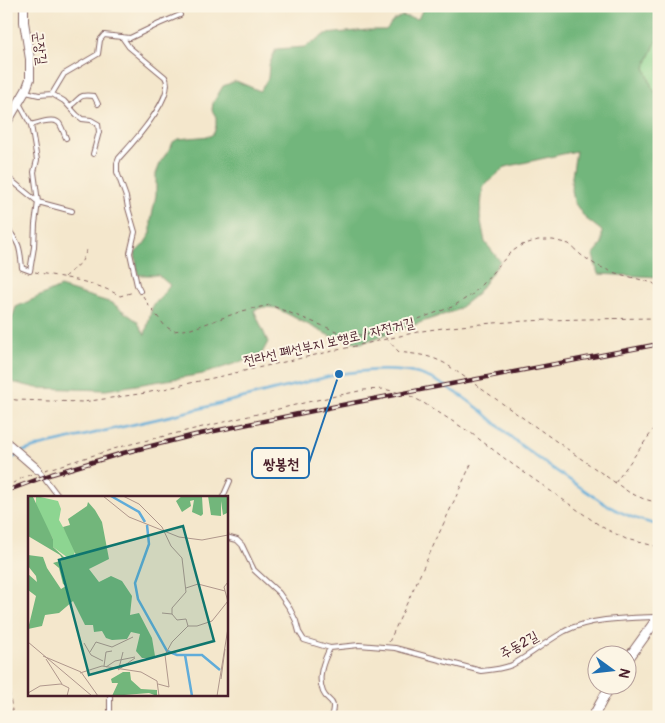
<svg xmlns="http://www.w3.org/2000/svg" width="665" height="723" font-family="Pangolin,'Poor Story',sans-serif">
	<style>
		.green { fill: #8dd591; stroke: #6c7a5e }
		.forest { fill: #72b67b; stroke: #5e6a53 }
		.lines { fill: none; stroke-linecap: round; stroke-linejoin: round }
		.stream { stroke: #60acd9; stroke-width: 2.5 }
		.service-casing { stroke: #866563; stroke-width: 6 }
		.minor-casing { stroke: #866563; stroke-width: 10 }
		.tertiary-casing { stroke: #866563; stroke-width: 11 }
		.path { stroke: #866563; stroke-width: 1; stroke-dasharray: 4 4; stroke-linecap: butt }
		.service { stroke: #fff; stroke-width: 4 }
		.minor { stroke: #fff; stroke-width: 8 }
		.tertiary { stroke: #fff; stroke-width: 9 }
		.rail-casing { stroke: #4a1f2b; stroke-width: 4.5 }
		.rail { stroke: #fcf5e5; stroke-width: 2.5; stroke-dasharray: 8; stroke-linecap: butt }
		.labels { text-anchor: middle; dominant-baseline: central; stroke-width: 4; stroke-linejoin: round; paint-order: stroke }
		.street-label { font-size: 14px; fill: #4a1f2b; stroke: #fcf5e5 }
		.inset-river { fill: none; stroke: #60acd9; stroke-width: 2.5 }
		.inset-road { fill: none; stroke: #b0978c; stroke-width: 1 }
		.view { fill: #0f766e; fill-opacity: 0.15; stroke: #0f766e; stroke-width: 2.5 }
		.inset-edge { fill: none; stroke: #4a1f2b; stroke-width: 2.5 }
		.leader { fill: none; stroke: #1f6fb2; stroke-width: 2 }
		.callout-dot { fill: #1f6fb2; stroke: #fcf5e5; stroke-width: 2 }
		.callout { fill: #fcf5e5; stroke: #1f6fb2; stroke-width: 2 }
		.callout-label { font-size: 15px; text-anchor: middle; font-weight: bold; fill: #4a1f2b }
	</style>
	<rect width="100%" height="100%" fill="#fcf5e5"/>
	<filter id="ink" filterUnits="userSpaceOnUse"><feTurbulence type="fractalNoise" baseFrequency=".02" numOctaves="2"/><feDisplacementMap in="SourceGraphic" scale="10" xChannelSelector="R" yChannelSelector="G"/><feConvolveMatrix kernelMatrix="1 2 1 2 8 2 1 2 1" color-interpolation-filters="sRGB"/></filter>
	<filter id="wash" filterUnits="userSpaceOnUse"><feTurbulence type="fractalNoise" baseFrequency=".0096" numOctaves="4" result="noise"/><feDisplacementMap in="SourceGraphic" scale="20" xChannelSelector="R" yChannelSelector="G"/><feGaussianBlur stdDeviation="1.12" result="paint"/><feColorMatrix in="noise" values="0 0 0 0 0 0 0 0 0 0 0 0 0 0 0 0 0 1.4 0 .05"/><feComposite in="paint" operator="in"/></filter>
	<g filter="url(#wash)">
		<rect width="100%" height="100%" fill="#f4e7cc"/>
		<path class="green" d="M 659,40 L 659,96 L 652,88 L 645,67 L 656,42 Z"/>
		<path class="forest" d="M 424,6 L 659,6 L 659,40 L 656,42 L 645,67 L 652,88 L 659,96 L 659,277 L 598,274 L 593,255 L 602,244 L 602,231 L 585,218 L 574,202 L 571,183 L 576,151 L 505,167 L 483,187 L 480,216 L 485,242 L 500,261 L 476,295 L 457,310 L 361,343 L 330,336 L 276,308 L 264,307 L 254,310 L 268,342 L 261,355 L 203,374 L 106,390 L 37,388 L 7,381 L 6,378 L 6,336 L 16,307 L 60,287 L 112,303 L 137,321 L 145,335 L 153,304 L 160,299 L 170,285 L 158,275 L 138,275 L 135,253 L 144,244 L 151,233 L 151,221 L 156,195 L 156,174 L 161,161 L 171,147 L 173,142 L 178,139 L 210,136 L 214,133 L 216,126 L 216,117 L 212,110 L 213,103 L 223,86 L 236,81 L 260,91 L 268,78 L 269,65 L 276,49 L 305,47 L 326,34 L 368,30 L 386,30 L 393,21 L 402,16 L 418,19 Z"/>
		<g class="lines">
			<path class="stream" d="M 21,452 L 39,446 L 170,416 L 339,374 C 364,370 390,368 415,373 C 434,377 463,396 478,408 C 492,419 504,432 518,443 C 546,465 576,484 605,504 C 622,514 639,521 659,525
				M 6,463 L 17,455"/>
		</g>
	</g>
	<g filter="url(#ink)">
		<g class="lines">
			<g class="service-casing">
				<path id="service" d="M 122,37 L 129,47 L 165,77 C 177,95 131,145 119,158 L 117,163 L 117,172 L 126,197 L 128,208 L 135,232 L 130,253 L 137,285 L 140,291
					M 26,92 L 39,95 L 52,94 L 64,101 L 77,115 L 82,119 L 91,120 L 98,124 L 99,132 L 93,154
					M 52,94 L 64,74 L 98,54 L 100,40 L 104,35 L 130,38 L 159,24 L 180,15
					M 70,106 C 82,98 77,94 94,96 L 98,104
					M 31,125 C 38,123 53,117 59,123 C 62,127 64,134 66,138
					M 6,176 L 38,202 L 72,211
					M 6,227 C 20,244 20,247 22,268 L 30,271 L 34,247 L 35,224 L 38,202 L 34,172 L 37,160 L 31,125 L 19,103
					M 37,469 L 40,472 L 59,497
					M 223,497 L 230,481
					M 226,537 L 237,540 L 242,545 L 254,570 L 279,593 L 290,609 L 296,621 L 299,632 L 304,640 L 330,648 L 359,645 L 395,648 L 481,671 C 492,670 502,669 512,665 C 530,655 547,641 565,631 C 590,618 629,618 656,617
					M 330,648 C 323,662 317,677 323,692 C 328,704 337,697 331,717
					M 110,717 L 110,694"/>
			</g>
			<g class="minor-casing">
				<path id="minor" d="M 6,124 L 26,90 L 30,79 L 30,59 L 24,22 L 24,6
					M 6,442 L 37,469"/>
			</g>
			<g class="tertiary-casing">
				<path id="tertiary" d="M 628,659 L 659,616
					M 593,717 L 610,686"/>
			</g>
			<path class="path" d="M 35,272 C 64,278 95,281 120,296 L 134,292
				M 64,277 L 81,263 L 87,250
				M 143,296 L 149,306 L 165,326 L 173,331 L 191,329 L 242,311 L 270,305 L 341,333 L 354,335 L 365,335 L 379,333 L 452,307 L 473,294 L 510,253 L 522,245 L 538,240 L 553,240 L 569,244 L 581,255 L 596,265 L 612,272 L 653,283 L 657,286 L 659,291
				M 379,333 L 385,337 L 399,352 C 419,355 427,354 446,364 L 630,493 L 644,499 L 659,503
				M 6,398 L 16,400 L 83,402 L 146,393 L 422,331 C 500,319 580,319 659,318
				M 45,470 L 127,445 L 312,401 L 364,390 L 384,389 L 408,395 L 422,402 L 471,433 L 512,464 L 602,527 L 626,539 L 659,547
				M 615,483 L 659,422
				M 6,487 L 24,477 L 32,474
				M 389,642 L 472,462
				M 6,669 L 13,717"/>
			<use href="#service" class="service"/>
			<use href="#minor" class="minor"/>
			<use href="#tertiary" class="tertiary"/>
			<g class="rail-casing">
				<path id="rail" d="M 6,491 L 52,474 L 123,453 L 195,435 L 337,406 L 659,344"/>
			</g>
			<use href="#rail" class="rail"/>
		</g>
	</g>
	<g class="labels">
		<g class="street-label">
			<text transform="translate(40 48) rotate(82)">군장길</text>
			<text transform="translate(329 342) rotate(-13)">전라선 폐선부지 보행로 / 자전거길</text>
			<text transform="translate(519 645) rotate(-29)">주동2길</text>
		</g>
	</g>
	<g transform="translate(28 496)">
		<rect width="200" height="200" fill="#f4e7cc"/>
		<path d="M 8,0 L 30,5 L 33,13 L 31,24 L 48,54 L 43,64 L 25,51 L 25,43 L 8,11 Z" fill="#8dd591"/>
		<path d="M 154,0 L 174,0 L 175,18 L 173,20 L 164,16 L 166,4 L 162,5 L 163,10 L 154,16 L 148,5 ZM 180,0 L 199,0 L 199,17 L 195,19 L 193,5 L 193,20 L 183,19 ZM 0,1 L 5,1 L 25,43 L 25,51 L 38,63 L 48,59 L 35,31 L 42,29 L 40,23 L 59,10 L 60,6 L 67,14 L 74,26 L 81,63 L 61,73 L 71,86 L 83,80 L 94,85 L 104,100 L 102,119 L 111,117 L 124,142 L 127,160 L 124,162 L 114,162 L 108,155 L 112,138 L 103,136 L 99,143 L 84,144 L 78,142 L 74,135 L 66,136 L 65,129 L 57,129 L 45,105 L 31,117 L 17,119 L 14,130 L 0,133 L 8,100 L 0,94 L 0,78 L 9,86 L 8,80 L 0,70 L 0,59 L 15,61 L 19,72 L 33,93 L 38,90 L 35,88 L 31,72 L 25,67 L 35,64 L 32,59 L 0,40 ZM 95,176 L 102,176 L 103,184 L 113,193 L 129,194 L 129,200 L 121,197 L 84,200 L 90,187 L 84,187 L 83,183 Z" fill="#72b67b"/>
		<path class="inset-river" d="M 83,0 L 111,16 L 117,26M 119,29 L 121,48 L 107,87 L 110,103 L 139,155 L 149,159 L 174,159 L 192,174M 157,159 L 164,200"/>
		<path class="inset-road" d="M 75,0 L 101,21 L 151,41 L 174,44 L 200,39M 95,0 L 111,8 L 134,31 L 143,50 L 154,62 L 158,96 L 144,112 L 144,118M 158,92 L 170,88 L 197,95M 200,106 L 196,91 L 200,86M 134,117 L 144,118 L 149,124 L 158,123 L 160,130 L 169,130 L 184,125 L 200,105M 0,146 L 64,200M 56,147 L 63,159 L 75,165M 62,156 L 68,146 L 84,151 L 105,141M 15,160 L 53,176 L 70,200M 18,163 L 34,188M 76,170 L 78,156 L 84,155M 78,171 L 87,165 L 107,161M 91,172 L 95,156M 90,174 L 107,162M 52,177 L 74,170 L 113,176 L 129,185 L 131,200M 193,183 L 197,153M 130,188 L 141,191 L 137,159 L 144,146 L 160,130M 0,197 L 12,190 L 33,188 L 41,192 L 39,200M 189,200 L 200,132"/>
		<path class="view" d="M 155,30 L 186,145 L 61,179 L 31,64 Z"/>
		<rect width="200" height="200" class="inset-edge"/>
	</g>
	<path class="leader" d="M339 374L309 463"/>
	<circle class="callout-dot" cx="339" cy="374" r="5"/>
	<rect class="callout" x="252" y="448" width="57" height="30" rx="5"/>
	<g class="callout-label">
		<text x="281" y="469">쌍봉천</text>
	</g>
	<rect width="665" height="723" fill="none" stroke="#fcf5e5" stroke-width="25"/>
	<g transform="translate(612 670) rotate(105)"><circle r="24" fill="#fcf5e5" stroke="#b59f9b"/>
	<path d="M0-4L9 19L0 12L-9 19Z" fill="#1f6fb2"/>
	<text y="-8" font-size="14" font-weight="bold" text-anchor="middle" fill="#4a1f2b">N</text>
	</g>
</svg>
